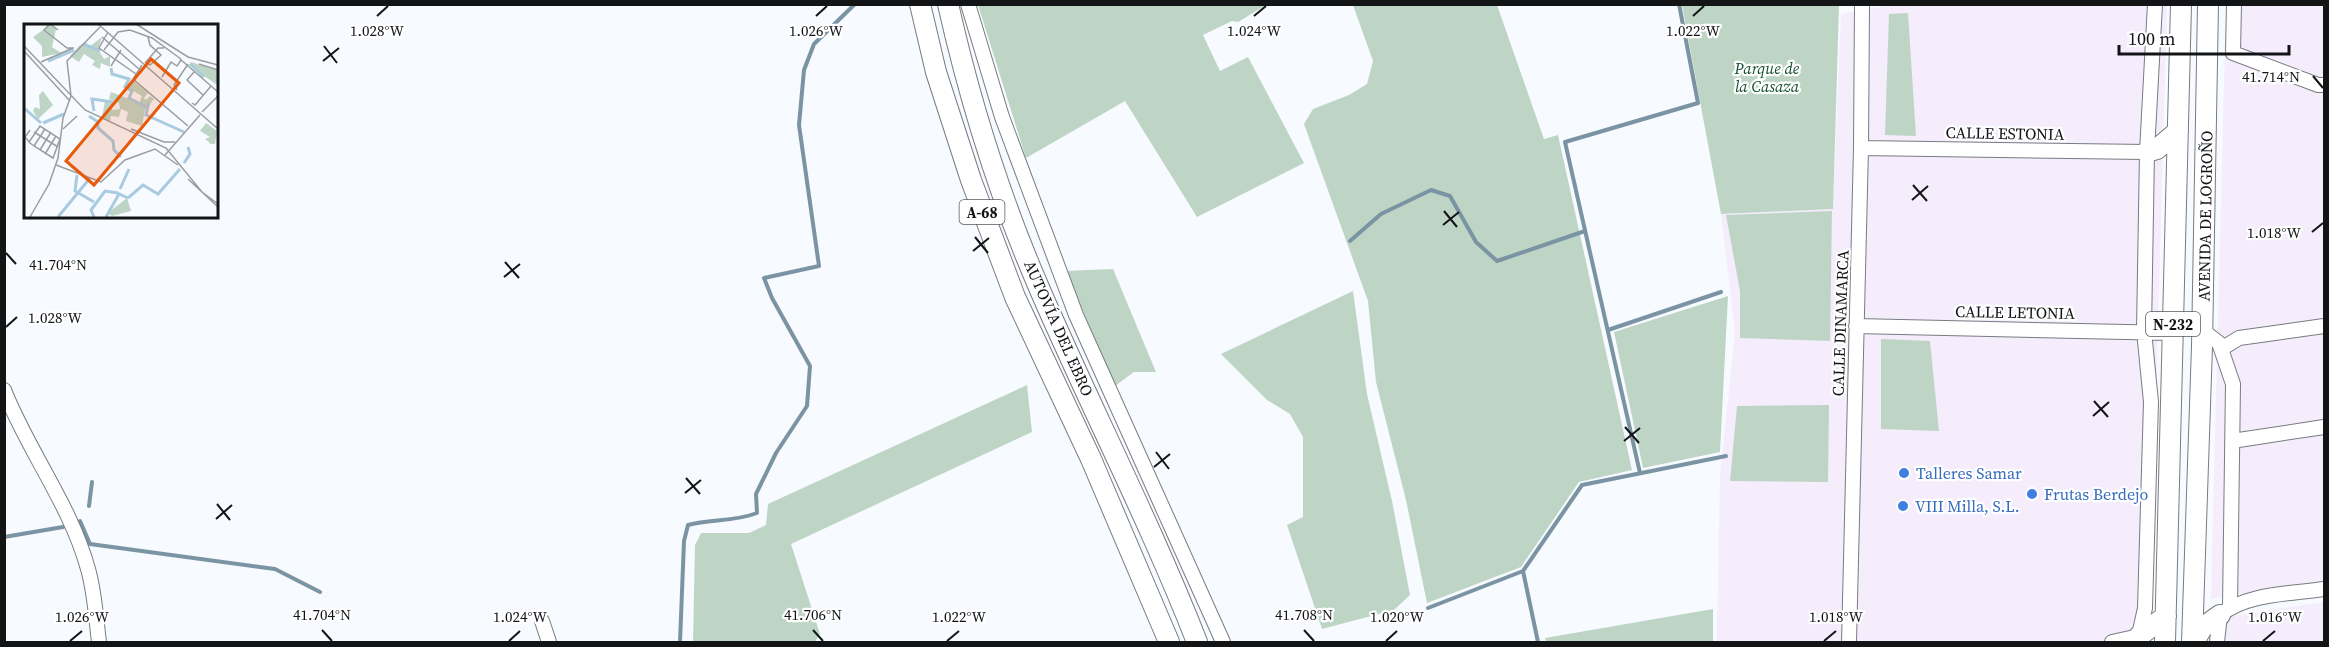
<svg xmlns="http://www.w3.org/2000/svg" width="2329" height="647" font-family="'Source Serif 4',serif">
	<style>
		.industrial { fill: #f5ecfc }
		.green { fill: #bed5c6 }
		.lines { fill: none; stroke-linecap: round; stroke-linejoin: round }
		.stream { stroke: #7b94a3; stroke-width: 4 }
		.minor-casing { stroke: #777c80; stroke-width: 16 }
		.highway-casing { stroke: #777c80; stroke-width: 22 }
		.minor { stroke: #fff; stroke-width: 14 }
		.highway { stroke: #fff; stroke-width: 20 }
		.ticks { fill: none; stroke: #121416; stroke-width: 2 }
		.shop-dot { fill: #3f7fe0; stroke: #fff; stroke-width: 2 }
		.labels { text-anchor: middle; dominant-baseline: central; stroke-width: 4.5; stroke-linejoin: round; paint-order: stroke }
		.shield { fill: #fff; stroke: #595a5c; stroke-width: 1.5 }
		.shield-label { font-size: 15px; font-weight: bold; fill: #121416 }
		.park-label { font-size: 16px; font-style: italic; fill: #144e32; stroke: #fff }
		.street-label { font-size: 16px; fill: #121416; stroke: #fff }
		.shop-label { font-size: 16px; fill: #366cbe; stroke: #fff; text-anchor: start }
		.inset-river { fill: none; stroke: #a8cbdf; stroke-width: 3 }
		.inset-road { fill: none; stroke: #9b9ea1; stroke-width: 1.5 }
		.view { fill: #e8590c; fill-opacity: 0.15; stroke: #e8590c; stroke-width: 3 }
		.inset-edge { fill: none; stroke: #121416; stroke-width: 3 }
		.ticks-label { font-size: 15px; text-anchor: middle; fill: #121416; stroke: #fff; stroke-width: 4.5; stroke-linejoin: round; paint-order: stroke }
	</style>
	<rect width="100%" height="100%" fill="#f7fafe"/>
	<path class="industrial" d="M 1898,4 L 2167,5 L 2149,642 L 1717,642 L 1720,477 L 1735,332 L 1721,214 L 1833,209 L 1841,14 Z
		M 2226,5 L 2324,5 L 2324,581 L 2211,599 Z
		M 2324,602 L 2324,642 L 2226,642 L 2226,617 Z"/>
	<path class="green" d="M 978,5 L 1266,5 L 1238,22 L 1232,21 L 1203,35 L 1220,71 L 1248,57 L 1304,163 L 1197,217 L 1125,101 L 1026,158 Z
		M 1497,5 L 1544,139 L 1558,135 L 1632,470 L 1579,482 L 1521,567 L 1427,603 L 1406,500 L 1376,382 L 1368,301 L 1304,124 L 1313,109 L 1349,95 L 1367,84 L 1373,61 L 1353,5 Z
		M 1682,5 L 1839,5 L 1833,209 L 1721,214 Z
		M 1908,13 L 1916,136 L 1885,135 L 1889,14 Z
		M 1832,211 L 1830,341 L 1740,338 L 1740,291 L 1726,215 Z
		M 1113,269 L 1156,372 L 1134,372 L 1115,386 L 1066,271 Z
		M 1353,291 L 1367,394 L 1392,501 L 1410,595 L 1394,610 L 1322,629 L 1287,525 L 1303,517 L 1303,437 L 1290,414 L 1267,400 L 1221,354 Z
		M 1728,296 L 1720,452 L 1643,468 L 1614,332 Z
		M 1881,339 L 1930,341 L 1939,431 L 1881,429 Z
		M 1027,385 L 1032,432 L 791,544 L 820,634 L 815,642 L 693,642 L 695,545 L 701,533 L 749,533 L 766,525 L 768,504 Z
		M 1829,405 L 1828,482 L 1730,481 L 1737,406 Z
		M 1713,609 L 1713,642 L 1546,642 L 1545,638 Z"/>
	<g class="lines">
		<path class="stream" d="M 1350,241 L 1381,214 L 1431,190 L 1450,196 L 1476,242 L 1497,261 L 1585,231
			M 1608,330 L 1721,292
			M 1640,473 L 1565,142 L 1698,103 L 1679,4
			M 89,506 L 92,482
			M 80,521 L 90,544 L 275,569 L 320,592
			M 4,537 L 63,527
			M 1428,608 L 1523,571
			M 680,642 L 684,541 L 688,525 C 711,519 734,522 757,513 L 756,494 L 776,453 L 807,406 L 810,366 L 772,298 L 764,278 L 819,266 L 799,125 L 804,70 L 814,44 L 855,4
			M 1538,642 L 1523,571 L 1582,485 L 1726,456"/>
		<g class="minor-casing">
			<path id="minor" d="M 968,4 L 1002,117 L 1076,315 L 1223,642
				M 2234,4 L 2233,53 L 2318,85 L 2324,85
				M 1861,148 L 2147,152
				M 1856,326 L 2173,333
				M 2202,330 L 2219,343 L 2233,384 L 2230,607
				M 2221,349 L 2239,338 L 2324,326
				M 4,390 C 28,451 71,506 88,569 C 95,593 96,619 99,642
				M 2232,441 L 2324,427
				M 542,621 L 549,642
				M 2138,640 L 2145,608 L 2151,402 L 2144,331 L 2147,152 L 2155,4
				M 1849,642 L 1861,148 L 1862,4
				M 2112,642 L 2139,636
				M 2217,642 L 2220,615 C 2248,593 2290,594 2324,589"/>
		</g>
		<g class="highway-casing">
			<path id="highway" d="M 920,4 L 936,72 L 971,180 L 1015,297 L 1091,459 L 1169,642
				M 948,4 C 970,102 1000,198 1040,290 C 1091,408 1150,522 1197,642
				M 2147,152 L 2157,149 L 2178,131
				M 2139,636 L 2166,616
				M 2165,642 L 2181,4
				M 2192,642 L 2202,346 L 2208,4
				M 2194,642 L 2202,628 L 2220,615"/>
		</g>
		<use href="#minor" class="minor"/>
		<use href="#highway" class="highway"/>
	</g>
	<path class="ticks" d="M 377,16 L 388,6M 816,16 L 827,6M 1254,16 L 1266,6M 1693,16 L 1704,6M 324,46 L 337,63M 323,61 L 339,48M 2313,76 L 2323,88M 1913,185 L 1927,201M 1912,200 L 1928,186M 1444,211 L 1457,227M 1443,225 L 1459,212M 2312,232 L 2323,223M 975,237 L 988,253M 973,251 L 989,238M 6,253 L 16,264M 505,262 L 519,278M 504,277 L 520,264M 6,327 L 17,317M 2094,401 L 2108,417M 2093,416 L 2109,402M 1625,427 L 1639,443M 1624,441 L 1640,428M 1156,452 L 1169,469M 1154,467 L 1170,454M 686,478 L 700,494M 685,493 L 701,480M 217,504 L 230,520M 216,519 L 232,505M 322,630 L 332,641M 813,630 L 823,641M 1304,630 L 1314,641M 70,641 L 82,631M 509,641 L 520,631M 947,641 L 959,631M 1386,641 L 1397,631M 1824,641 L 1836,631M 2263,641 L 2275,631"/>
	<g class="shop-dot">
		<circle cx="1904" cy="473" r="6"/>
		<circle cx="2032" cy="494" r="6"/>
		<circle cx="1903" cy="506" r="6"/>
	</g>
	<g class="labels">
		<g class="shield">
			<rect x="959.5" y="200" width="45" height="24" rx="4.5"/>
			<rect x="2146" y="312" width="54" height="24" rx="4.5"/>
		</g>
		<g class="shield-label">
			<text x="982" y="212">A-68</text>
			<text x="2173" y="324">N-232</text>
		</g>
		<g class="park-label">
			<text x="1767" y="68">Parque de<tspan x="1767" dy="18">la Casaza</tspan></text>
		</g>
		<g class="street-label">
			<text transform="translate(2005 133) rotate(1)">CALLE ESTONIA</text>
			<text transform="translate(2205 216) rotate(-89)">AVENIDA DE LOGROÑO</text>
			<text transform="translate(2015 312) rotate(1)">CALLE LETONIA</text>
			<text transform="translate(1840 323) rotate(-88)">CALLE DINAMARCA</text>
			<text transform="translate(1059 328) rotate(66)">AUTOVÍA DEL EBRO</text>
		</g>
		<g class="shop-label">
			<text x="1916" y="473">Talleres Samar</text>
			<text x="2044" y="494">Frutas Berdejo</text>
			<text x="1915" y="506">VIII Milla, S.L.</text>
		</g>
	</g>
	<g transform="translate(24 24)">
		<rect width="194" height="194" fill="#f7fafe"/>
		<path d="M 26,1 L 32,5 L 28,23 L 37,29 L 18,33 L 18,22 L 9,13 ZM 78,13 L 74,26 L 61,23 L 75,27 L 80,35 L 86,32 L 86,43 L 77,39 L 76,45 L 68,41 L 71,37 L 60,30 L 55,38 L 46,32 L 56,21 L 62,18 L 65,23 ZM 167,38 L 193,46 L 193,61 L 165,41 ZM 108,56 L 124,69 L 120,74 L 122,76 L 126,72 L 130,75 L 121,86 L 118,102 L 102,97 L 104,88 L 97,85 L 95,93 L 87,92 L 86,98 L 78,94 L 81,77 L 89,78 L 88,86 L 96,85 L 95,79 L 85,75 L 87,68 L 115,79 L 118,72 L 102,63 ZM 19,67 L 29,81 L 14,95 L 9,87 L 11,83 L 16,85 L 15,71 ZM 182,99 L 193,107 L 191,120 L 187,120 L 181,115 L 186,113 L 176,107 ZM 103,174 L 107,187 L 88,192 L 84,189 Z" fill="#bed5c6"/>
		<path class="inset-river" d="M 59,20 L 76,27M 24,37 L 50,26M 166,40 L 180,53M 87,44 L 88,50 L 105,55 L 101,63 L 108,67 L 105,74 L 122,83M 125,78 L 122,91 L 160,108M 0,84 L 17,99M 70,87 L 68,75 L 89,78M 65,92 L 74,98 L 74,104 L 89,117 L 90,126 L 97,133M 19,99 L 40,90M 160,139 L 166,130 L 164,123M 53,151 L 51,167 L 70,178M 96,165 L 105,145M 104,174 L 119,161 L 134,170 L 156,145M 34,193 L 66,154M 70,193 L 67,186 L 81,167 L 94,169M 82,193 L 95,170 L 104,174"/>
		<path class="inset-road" d="M 74,0 L 194,105M 112,0 L 164,33 L 194,41M 34,6 L 26,0 L 20,6 L 43,24 L 50,24M 84,8 L 75,24 L 112,50M 78,13 L 115,45M 0,22 L 61,86 L 142,124 L 178,168 L 194,180M 80,26 L 94,8 L 106,6 L 128,14 L 157,35M 0,27 L 46,77M 156,35 L 194,68M 17,38 L 49,24M 122,38 L 126,41 L 137,31 L 126,21 L 124,13M 121,39 L 134,24 L 140,24M 175,40 L 194,46M 118,41 L 109,55 L 164,102M 87,42 L 97,26M 171,47 L 163,56 L 179,71M 138,53 L 147,38 L 153,42 L 157,36M 153,66 L 150,61 L 164,40M 168,79 L 171,81 L 187,62M 178,88 L 194,72M 39,105 L 53,92M 107,105 L 140,118 L 151,118M 10,108 L 34,123M 5,118 L 16,102 L 36,115 L 29,134 L 10,122 L 6,119 L 1,113 L 6,106M 10,122 L 21,105M 16,126 L 27,108M 21,130 L 32,112M 141,131 L 176,91M 32,141 L 77,158 L 101,136 L 131,125 L 154,141M 164,155 L 194,183M 6,193 L 25,160 L 34,134 L 39,94 L 47,72 L 43,37 L 76,3"/>
		<path class="view" d="M 127,35 L 155,59 L 70,161 L 42,137 Z"/>
		<rect width="194" height="194" class="inset-edge"/>
	</g>
	<g class="ticks-label">
		<text x="377" y="36">1.028°W</text>
		<text x="816" y="36">1.026°W</text>
		<text x="1254" y="36">1.024°W</text>
		<text x="1693" y="36">1.022°W</text>
		<text x="2271" y="82">41.714°N</text>
		<text x="2274" y="238">1.018°W</text>
		<text x="58" y="270">41.704°N</text>
		<text x="55" y="323">1.028°W</text>
		<text x="322" y="620">41.704°N</text>
		<text x="813" y="620">41.706°N</text>
		<text x="1304" y="620">41.708°N</text>
		<text x="82" y="622">1.026°W</text>
		<text x="520" y="622">1.024°W</text>
		<text x="959" y="622">1.022°W</text>
		<text x="1397" y="622">1.020°W</text>
		<text x="1836" y="622">1.018°W</text>
		<text x="2275" y="622">1.016°W</text>
	</g>
	<rect width="2329" height="647" fill="none" stroke="#121416" stroke-width="12"/>
	<path d="M2119 45v9h170v-9" fill="none" stroke="#121416" stroke-width="3"/>
	<text x="2128" y="45" font-size="18" fill="#121416" stroke="#ffffff" stroke-width="4.5" paint-order="stroke">100 m</text>
</svg>
